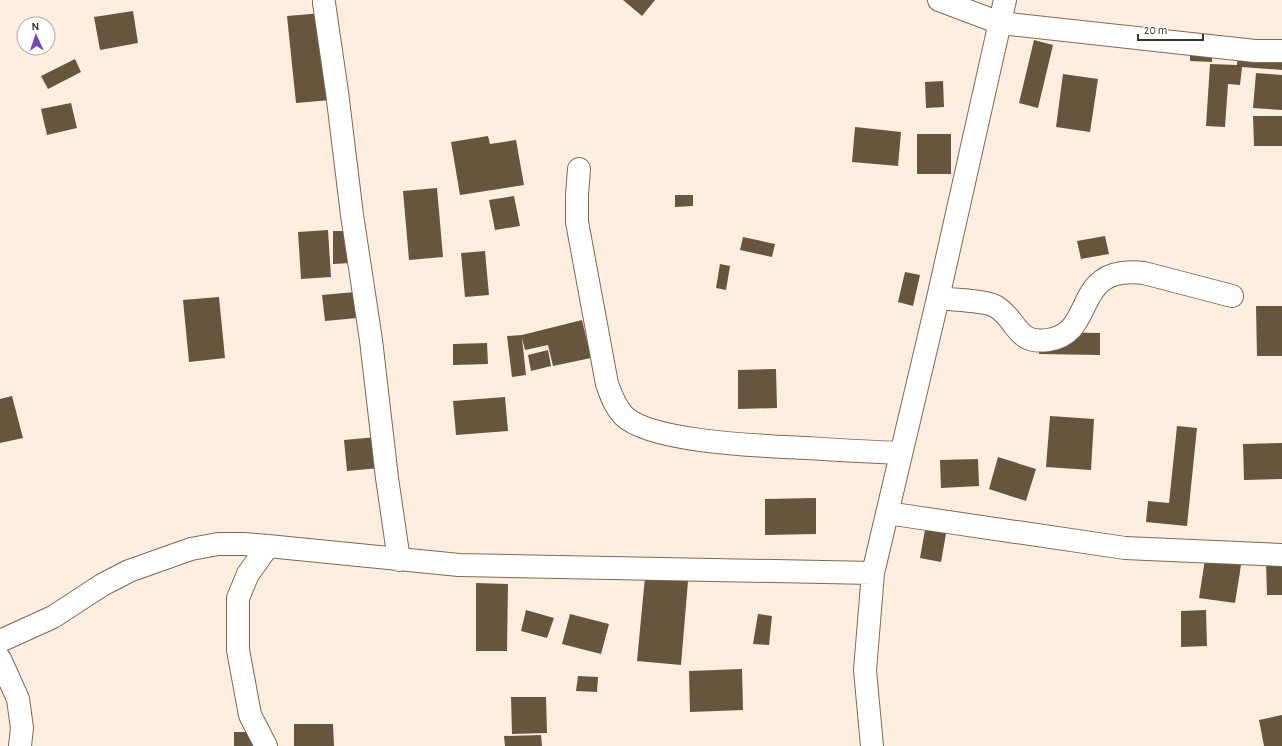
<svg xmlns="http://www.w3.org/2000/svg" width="1282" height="746" font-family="'Alegreya Sans',sans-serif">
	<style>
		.building { fill: #67553d }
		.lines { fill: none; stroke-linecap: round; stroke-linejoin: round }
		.minor-casing { stroke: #806853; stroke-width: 24 }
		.minor { stroke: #fff; stroke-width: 22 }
	</style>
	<rect width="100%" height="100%" fill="#feeedf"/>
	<path class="building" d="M 623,0 L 655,0 L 642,16 Z
		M 133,11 L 138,43 L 100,50 L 94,17 Z
		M 323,13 L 331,100 L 296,103 L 287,16 Z
		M 1034,40 L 1053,45 L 1038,108 L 1019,103 Z
		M 1190,45 L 1212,46 L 1212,62 L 1190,61 Z
		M 1238,49 L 1282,52 L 1282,70 L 1242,67 L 1240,85 L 1228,84 L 1225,127 L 1206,126 L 1210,64 L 1237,65 Z
		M 75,59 L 81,72 L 48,89 L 41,76 Z
		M 1256,73 L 1282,75 L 1282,110 L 1253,108 Z
		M 1063,74 L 1098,79 L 1090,132 L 1056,127 Z
		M 943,81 L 944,107 L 926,108 L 925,82 Z
		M 71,103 L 77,128 L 47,135 L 41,109 Z
		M 1253,116 L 1282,116 L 1282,146 L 1254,146 Z
		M 855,127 L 901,132 L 898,166 L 852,162 Z
		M 917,134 L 951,134 L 951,174 L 917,174 Z
		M 488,136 L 490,144 L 516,140 L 524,185 L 460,195 L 451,142 Z
		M 437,188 L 443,257 L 409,260 L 403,191 Z
		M 675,195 L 693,195 L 693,206 L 675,207 Z
		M 514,196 L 520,226 L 495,230 L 489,200 Z
		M 328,230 L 331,277 L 301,279 L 298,232 Z
		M 333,231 L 351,231 L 352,263 L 333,264 Z
		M 1105,236 L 1109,254 L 1081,259 L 1077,241 Z
		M 743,237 L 775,244 L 772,257 L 740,250 Z
		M 485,251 L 489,295 L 465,297 L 461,253 Z
		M 720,264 L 730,266 L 726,290 L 716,288 Z
		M 905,272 L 920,275 L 913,306 L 898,302 Z
		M 355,292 L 357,318 L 325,321 L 322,295 Z
		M 219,297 L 225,358 L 189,362 L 183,300 Z
		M 1256,306 L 1282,306 L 1282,356 L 1257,356 Z
		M 582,320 L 591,358 L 553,366 L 548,345 L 525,350 L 522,338 L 526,375 L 512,377 L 507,336 L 522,335 Z
		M 1039,332 L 1100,333 L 1100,355 L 1039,354 Z
		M 487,343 L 488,364 L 453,365 L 453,344 Z
		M 548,350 L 551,366 L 531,371 L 528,355 Z
		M 776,369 L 777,408 L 738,409 L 738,370 Z
		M 12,396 L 23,438 L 0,443 L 0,399 Z
		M 505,397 L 508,431 L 456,435 L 453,401 Z
		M 1050,416 L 1094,419 L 1091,470 L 1046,467 Z
		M 1177,426 L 1197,428 L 1187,526 L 1146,522 L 1148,501 L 1169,503 Z
		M 388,436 L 391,467 L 347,471 L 344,440 Z
		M 1282,443 L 1282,479 L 1244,480 L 1243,444 Z
		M 998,457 L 1036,469 L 1026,501 L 989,489 Z
		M 978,459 L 979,486 L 941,488 L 940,460 Z
		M 816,498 L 816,534 L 765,535 L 765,499 Z
		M 926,524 L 947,528 L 941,562 L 920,558 Z
		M 1206,553 L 1242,559 L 1235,603 L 1199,598 Z
		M 1282,561 L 1282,595 L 1267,595 L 1266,562 Z
		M 645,577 L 688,581 L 681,665 L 637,661 Z
		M 476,583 L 508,584 L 507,651 L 476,651 Z
		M 526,610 L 554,618 L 547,638 L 521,631 Z
		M 1206,610 L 1207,646 L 1181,647 L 1181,611 Z
		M 570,614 L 609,624 L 601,654 L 562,644 Z
		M 758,614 L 772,616 L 769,645 L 753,644 Z
		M 742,669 L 743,710 L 690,712 L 689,671 Z
		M 578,676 L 598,677 L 597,692 L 576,691 Z
		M 511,697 L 546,697 L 547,733 L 512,734 Z
		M 1282,715 L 1282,746 L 1264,746 L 1259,720 Z
		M 294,724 L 333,724 L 334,746 L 294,746 Z
		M 234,732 L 259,732 L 259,746 L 234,746 Z
		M 541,735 L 542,746 L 505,746 L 504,736 Z"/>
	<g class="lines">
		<g class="minor-casing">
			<path id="minor" d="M 939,0 L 1000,23 L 1255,51 L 1282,51
				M 324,3 L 337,92 L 352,215 L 371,340 L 387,478 L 399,560
				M 579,169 L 577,195 L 577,222 L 607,384 C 611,395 615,407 624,416 C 652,443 767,446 807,448 C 839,450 870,452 901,453
				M 938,298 C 953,300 983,300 995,306 C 1018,319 1015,345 1048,340 C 1098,333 1070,264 1144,273 L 1232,296
				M 887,513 L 1125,548 L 1282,555
				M 0,641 L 53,617 L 102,585 L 129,571 L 191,549 L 218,544 L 244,544 L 268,546 L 459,565 L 873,573
				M 0,659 L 18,699 L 22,728 L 20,746
				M 266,746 L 250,715 L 238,650 L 238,598 L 248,574 L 268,546
				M 872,746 L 865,670 L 873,573 L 938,298 L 1005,0"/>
		</g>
		<use href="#minor" class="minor"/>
	</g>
	<g transform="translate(36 36) rotate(357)"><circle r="19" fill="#ffffff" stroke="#b1adaa"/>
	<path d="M0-3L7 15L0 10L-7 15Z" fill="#7745bd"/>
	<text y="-6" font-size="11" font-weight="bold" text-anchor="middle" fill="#3d332a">N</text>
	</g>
	<path d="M1138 34v6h65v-6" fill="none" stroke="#3d332a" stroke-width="2"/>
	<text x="1144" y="34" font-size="12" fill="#3d332a" stroke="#ffffff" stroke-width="3" paint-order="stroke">20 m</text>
</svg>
